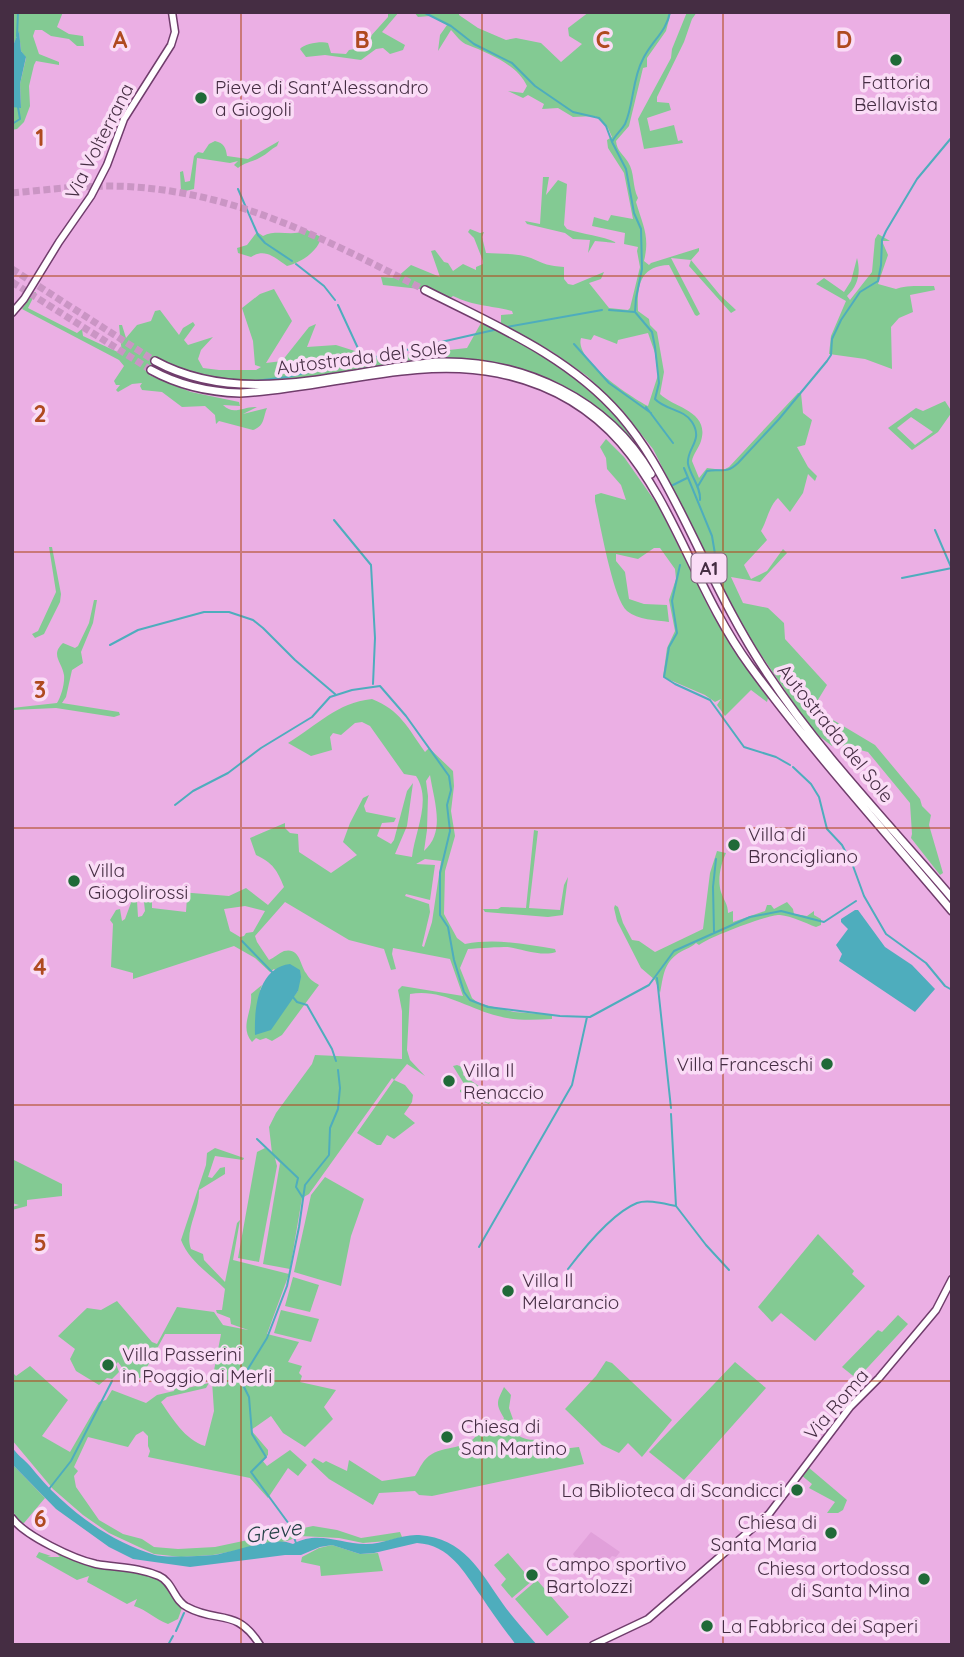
<svg xmlns="http://www.w3.org/2000/svg" width="964" height="1657" font-family="Quicksand,sans-serif">
	<style>
		.built { fill: #e1a0da }
		.green { fill: #83ca93; fill-rule: evenodd }
		.water { fill: #4eadbd }
		.lines { fill: none; stroke-linecap: round; stroke-linejoin: round }
		.stream { stroke: #4eadbd; stroke-width: 2 }
		.highway-tunnel { stroke: #ca95c4; stroke-width: 7; stroke-dasharray: 7 3.5; stroke-linecap: butt }
		.major-casing { stroke: #703d6c; stroke-width: 9 }
		.highway-casing { stroke: #703d6c; stroke-width: 10 }
		.major { stroke: #fff; stroke-width: 6 }
		.highway { stroke: #fff; stroke-width: 7 }
		.grid { fill: none; stroke: #af4a1f; stroke-width: 2; stroke-opacity: 0.55 }
		.poi-dot { fill: #206a38; stroke: #fadcf6; stroke-width: 2.5 }
		.labels { text-anchor: middle; dominant-baseline: central; stroke-width: 7; stroke-linejoin: round; paint-order: stroke }
		.shield { fill: #fadcf6; stroke: #7b6279; stroke-width: 2 }
		.shield-label { font-size: 18px; font-weight: bold; fill: #452d43 }
		.poi-label { font-size: 19px; fill: #452d43; stroke: #fadcf6; text-anchor: start }
		.street-label { font-size: 19px; fill: #452d43; stroke: #fadcf6 }
		.water-label { font-size: 21px; font-style: italic; fill: #244147; stroke: #fadcf6 }
		.grid-label { font-size: 23px; text-anchor: middle; font-weight: bold; fill: #af4a1f; stroke: #fadcf6; stroke-width: 7; stroke-linejoin: round; paint-order: stroke }
	</style>
	<rect width="100%" height="100%" fill="#ebafe4"/>
	<path class="built" d="M 591,1532 L 620,1552 L 616,1557 L 612,1556 L 603,1565 L 606,1568 L 591,1583 L 573,1554 Z"/>
	<path class="green" d="M 12,12 L 63,12 L 57,27 L 69,34 L 83,36 L 84,46 L 77,46 L 69,39 L 51,36 L 42,30 L 35,30 L 33,36 L 39,54 L 59,62 L 59,65 L 36,61 L 34,65 L 29,86 L 30,106 L 24,122 L 17,129 L 12,130 L 12,107 L 21,107 L 20,84 L 26,58 L 21,51 L 19,32 L 12,48 Z
		M 377,12 L 399,12 L 382,32 L 405,45 L 403,50 L 390,54 L 383,48 L 376,49 L 361,60 L 325,55 L 306,57 L 300,49 C 304,44 321,41 328,43 L 331,53 L 346,54 L 349,50 L 360,48 L 388,17 L 388,14 Z
		M 414,12 L 459,12 L 459,15 L 478,28 L 506,40 L 516,38 L 541,43 L 561,62 L 582,44 L 569,36 L 568,28 L 589,12 L 671,12 L 666,31 L 647,58 L 647,67 L 643,68 L 629,126 L 616,141 C 617,151 623,154 628,162 C 635,173 632,186 638,198 L 636,202 C 643,226 650,236 644,261 L 649,265 L 651,263 L 699,248 L 699,251 L 691,260 L 720,295 L 736,310 L 731,313 L 689,266 L 691,260 L 671,258 L 700,314 L 697,316 L 695,315 L 669,265 C 640,266 637,285 638,311 L 649,319 L 650,325 L 657,332 L 664,372 L 660,394 C 674,408 710,411 701,441 C 699,448 693,454 692,461 L 699,478 L 707,468 L 723,470 L 729,467 L 798,393 L 801,393 L 803,413 L 812,420 L 805,445 L 797,447 L 808,467 L 817,476 L 815,481 L 808,474 L 803,493 L 790,512 L 778,498 C 769,506 767,521 761,531 L 767,540 L 744,565 L 751,579 L 767,571 L 783,549 L 787,553 L 760,582 L 731,577 L 743,603 L 768,608 L 784,623 L 785,639 L 827,685 L 813,708 L 875,745 L 920,799 L 922,806 L 931,815 L 929,825 L 943,873 L 940,875 L 911,838 L 912,834 L 910,803 L 868,752 L 833,743 L 832,746 L 819,736 L 799,711 L 745,631 L 653,449 L 622,410 L 587,376 L 551,351 L 501,323 L 501,315 L 513,314 L 512,311 C 490,305 476,307 453,296 L 449,299 L 429,290 L 383,285 L 381,277 L 396,278 L 411,265 L 440,277 L 431,251 L 435,250 L 444,262 L 448,263 L 453,271 L 463,264 L 476,270 L 476,267 L 483,264 L 483,261 L 474,238 L 468,232 L 470,229 L 480,233 L 484,232 L 482,237 L 486,253 C 500,254 518,253 531,258 C 544,264 549,266 564,267 L 564,279 L 568,284 L 573,285 L 604,272 L 601,279 L 589,283 L 609,308 L 628,310 L 630,308 L 640,267 L 637,251 L 638,247 L 624,244 L 625,233 L 592,226 L 594,217 L 608,221 L 611,215 L 633,219 L 624,173 L 608,148 L 607,140 L 612,137 L 608,128 L 595,116 L 573,117 L 558,108 L 542,109 L 544,104 L 528,95 L 523,98 L 508,91 L 523,93 L 527,86 C 518,65 488,53 468,45 C 461,43 456,35 451,30 L 438,51 L 440,35 L 447,25 L 430,16 L 418,17 ZM 648,333 L 655,353 L 658,375 L 648,406 C 631,397 574,360 581,338 L 591,340 L 594,335 L 617,344 L 618,340 Z
		M 687,12 L 697,12 L 692,19 L 684,42 L 657,97 L 657,102 L 669,103 L 671,110 L 647,118 L 650,131 L 674,125 L 678,141 L 682,140 L 683,143 L 644,149 L 638,119 L 671,58 L 672,49 Z
		M 215,141 C 224,143 226,148 227,156 L 248,159 L 279,141 L 277,146 C 271,149 267,154 261,157 C 253,162 246,162 238,168 L 234,165 L 238,161 L 230,163 L 197,158 L 194,189 L 181,192 L 180,172 L 183,171 L 185,182 L 190,181 L 194,156 L 198,152 L 203,153 L 209,144 Z
		M 543,177 L 549,177 L 546,195 L 558,180 L 567,184 L 564,225 L 567,229 C 584,235 601,235 617,243 L 595,241 L 588,253 L 590,240 L 573,239 L 565,233 L 527,224 L 525,221 L 540,224 Z
		M 307,230 L 321,237 C 319,251 300,263 287,266 C 274,257 265,248 251,257 L 238,253 L 237,248 L 247,245 L 257,232 L 263,236 C 277,229 293,237 307,230 Z
		M 878,234 L 890,241 L 882,241 L 888,255 L 878,284 L 896,289 C 904,285 923,286 934,286 L 935,290 L 910,295 L 913,312 L 899,318 L 891,327 L 892,369 L 865,359 L 829,354 L 831,336 L 846,301 L 816,284 L 824,278 L 844,292 L 851,281 L 857,258 C 861,273 858,286 847,296 L 850,300 L 872,272 L 875,239 Z
		M 274,289 L 292,321 L 266,363 L 282,361 L 309,327 L 316,324 L 307,347 L 336,345 L 377,358 L 467,348 L 481,323 C 554,359 607,393 650,464 L 648,465 L 538,375 L 511,367 L 493,364 L 402,364 L 273,382 L 235,383 L 188,373 L 154,359 L 148,372 L 149,375 L 191,392 L 239,402 L 240,406 L 223,405 C 234,416 243,406 257,407 L 243,414 L 267,408 C 263,417 265,426 253,430 L 219,421 L 216,424 L 215,415 L 205,406 L 182,407 L 162,392 L 142,390 L 140,386 L 142,383 L 132,384 L 118,392 L 116,390 L 120,385 L 116,385 L 114,381 L 124,366 L 119,360 L 22,309 L 33,292 L 36,292 L 28,308 L 77,333 L 82,329 L 83,336 L 122,354 L 119,325 L 122,325 L 126,338 L 137,325 L 151,321 L 155,311 L 160,310 L 179,335 L 183,328 L 193,322 L 195,325 L 184,340 L 188,345 L 213,337 L 201,350 L 198,359 L 203,368 L 219,370 L 256,370 L 261,367 L 255,365 L 253,341 L 242,308 L 260,294 Z
		M 945,401 L 952,412 L 938,432 L 912,450 L 888,428 L 916,408 L 923,411 ZM 911,417 L 933,432 L 915,445 L 897,428 Z
		M 606,439 L 624,457 L 659,507 L 711,612 L 732,648 L 768,698 L 767,702 L 751,690 L 725,716 L 717,705 L 721,699 L 715,702 L 705,695 L 663,677 L 667,648 L 675,631 L 669,600 L 676,579 L 675,569 L 660,548 L 654,548 L 638,559 L 616,554 L 616,561 L 625,572 L 629,599 L 644,604 L 667,605 L 669,622 C 656,620 638,620 627,611 C 613,599 600,523 595,501 L 595,495 L 601,493 L 626,500 L 621,485 L 607,469 L 606,458 L 600,447 Z
		M 49,547 L 52,547 L 61,594 L 60,602 L 44,634 L 35,638 L 32,634 L 38,631 L 56,592 Z
		M 94,600 L 97,600 L 93,623 L 81,652 L 83,663 L 72,670 L 66,697 L 62,703 L 119,712 L 120,715 L 114,717 L 56,708 L 12,710 L 12,708 L 57,703 C 61,697 65,683 64,675 C 62,662 50,655 63,643 L 75,648 L 78,646 L 89,623 Z
		M 372,699 C 400,710 408,728 425,752 L 429,748 L 453,771 L 454,786 L 451,811 L 455,836 L 445,871 L 444,914 L 457,938 L 465,944 C 495,938 525,944 555,949 L 556,952 C 542,957 522,949 508,947 C 498,947 479,948 468,949 L 460,968 L 472,998 L 478,1003 L 514,1012 L 552,1015 L 552,1019 C 534,1020 515,1021 498,1016 C 469,1009 441,988 410,994 L 407,1050 L 410,1060 L 425,1076 L 407,1064 L 394,1080 L 405,1085 L 413,1095 L 412,1102 L 404,1114 L 415,1123 L 394,1139 L 387,1135 L 381,1145 L 377,1145 L 357,1133 L 394,1080 L 392,1078 L 309,1194 L 302,1198 L 290,1269 L 263,1264 L 280,1163 L 275,1158 L 277,1166 L 259,1262 L 238,1258 L 257,1152 L 265,1148 L 272,1153 L 269,1127 L 276,1113 L 312,1064 L 315,1055 L 402,1059 L 402,1011 L 398,990 L 402,986 L 463,996 L 450,959 L 393,948 L 392,954 L 396,969 L 391,970 L 384,949 L 349,940 L 285,902 L 255,936 L 257,942 L 269,960 C 274,958 279,953 284,951 C 300,947 300,965 306,973 C 309,979 314,982 319,985 L 282,1035 L 272,1041 L 266,1038 L 260,1040 L 256,1038 L 252,1042 C 239,1027 253,1011 251,994 L 262,985 L 260,990 L 289,1002 L 298,991 L 274,969 L 270,972 L 255,958 L 234,946 L 133,979 L 133,973 L 111,967 L 113,924 L 110,920 L 116,910 L 120,909 L 122,921 L 125,919 L 132,900 L 137,901 L 138,917 L 142,916 L 145,911 L 143,893 L 148,889 L 152,891 L 152,908 L 186,912 L 187,897 L 155,892 L 155,890 L 229,896 L 246,888 L 268,905 L 284,887 C 277,870 273,863 256,855 L 250,838 L 285,823 L 285,828 L 290,833 L 298,834 L 299,852 L 331,873 L 357,855 L 343,842 L 350,823 L 363,798 L 369,795 L 364,806 L 366,812 L 396,818 L 394,822 L 382,823 L 377,836 L 391,844 L 394,840 L 407,791 L 413,783 L 407,826 L 395,854 L 412,857 C 415,831 432,800 416,776 L 404,774 L 370,726 L 362,722 L 355,723 L 341,735 L 333,733 L 330,737 L 332,750 L 311,756 L 288,743 C 318,725 336,703 372,699 ZM 430,775 C 434,801 446,832 424,851 L 427,830 L 428,796 L 426,781 ZM 425,859 L 441,861 L 432,922 L 424,947 L 422,946 L 430,912 L 429,904 L 405,896 L 406,894 L 430,900 L 435,865 L 416,864 ZM 245,906 L 265,911 L 253,932 L 246,933 L 244,936 L 240,937 L 230,931 L 224,909 Z
		M 534,830 L 538,831 L 529,908 L 560,910 L 564,885 L 568,877 L 563,915 L 548,917 L 485,912 L 483,909 L 498,909 L 501,907 L 526,908 Z
		M 717,851 L 726,853 C 721,864 717,879 721,892 C 724,901 728,904 728,913 L 733,911 L 733,922 L 765,911 L 767,905 L 771,905 L 774,909 L 787,902 L 793,909 L 794,914 L 807,916 L 814,911 L 814,915 L 821,919 L 821,925 L 816,927 C 805,923 792,916 780,915 C 769,914 707,938 699,945 L 696,943 C 691,948 682,950 676,955 C 663,965 663,979 660,993 L 655,980 L 641,968 L 617,921 L 614,908 L 615,905 L 618,907 L 623,923 L 632,940 L 639,941 L 655,952 L 703,929 L 710,873 Z
		M 457,1065 L 465,1068 L 463,1075 L 490,1094 L 493,1097 L 489,1104 L 460,1092 L 460,1090 L 466,1087 L 453,1066 Z
		M 215,1148 L 244,1158 L 243,1160 L 215,1156 L 208,1177 L 212,1178 L 220,1168 L 225,1167 L 225,1174 L 199,1190 C 200,1210 184,1231 191,1249 L 203,1254 L 204,1260 L 225,1282 L 237,1223 L 240,1220 L 233,1260 L 289,1274 L 267,1334 L 299,1342 L 288,1362 L 302,1366 L 299,1373 L 302,1376 L 300,1382 L 336,1390 L 324,1407 L 333,1419 L 305,1447 L 283,1433 L 271,1416 L 251,1430 L 268,1450 L 268,1455 L 262,1460 L 267,1466 L 290,1450 L 307,1465 L 298,1476 L 288,1468 L 268,1498 L 250,1478 L 148,1457 L 150,1451 L 148,1446 L 148,1436 L 143,1431 L 136,1435 L 128,1447 L 88,1437 L 74,1467 L 78,1471 L 74,1476 L 76,1487 L 99,1520 L 123,1534 L 142,1539 L 154,1547 L 178,1549 L 215,1547 L 313,1526 L 337,1530 L 361,1538 L 400,1532 L 402,1537 L 387,1541 L 363,1543 L 339,1538 L 300,1536 L 287,1541 L 213,1555 L 181,1557 L 154,1554 L 109,1533 L 83,1515 L 53,1489 L 12,1440 L 12,1372 L 16,1376 L 30,1366 L 68,1400 L 42,1436 L 70,1452 L 99,1402 L 106,1400 L 112,1390 L 146,1403 L 157,1395 L 174,1391 L 176,1383 L 183,1389 L 209,1383 L 206,1388 L 167,1397 L 161,1402 C 172,1418 185,1440 205,1446 L 214,1411 L 212,1381 L 221,1334 L 165,1334 L 141,1378 L 129,1377 L 118,1362 L 116,1364 L 119,1372 L 112,1379 L 107,1378 L 99,1385 L 76,1371 L 70,1359 L 75,1349 L 58,1336 L 87,1308 L 101,1310 L 117,1301 L 152,1342 L 157,1344 L 177,1307 L 214,1312 L 223,1325 L 248,1330 L 231,1324 L 230,1318 L 217,1313 L 216,1310 L 222,1310 L 225,1289 C 209,1273 189,1261 181,1240 L 206,1165 L 207,1153 Z
		M 12,1159 L 62,1184 L 62,1196 L 27,1200 L 27,1206 L 12,1210 L 12,1207 L 19,1205 L 12,1203 Z
		M 325,1177 L 364,1199 L 351,1236 L 341,1286 L 294,1272 L 311,1195 Z
		M 818,1234 L 854,1271 L 852,1274 L 865,1286 L 815,1341 L 781,1313 L 772,1322 L 758,1307 Z
		M 293,1277 L 319,1285 L 310,1312 L 285,1306 Z
		M 281,1310 L 319,1319 L 311,1342 L 274,1333 Z
		M 898,1315 L 908,1324 L 857,1379 L 842,1367 L 878,1330 L 882,1332 Z
		M 606,1361 L 612,1363 L 672,1420 L 642,1457 L 628,1443 L 619,1453 L 602,1445 L 565,1409 L 596,1376 Z
		M 735,1362 L 766,1388 L 684,1480 L 649,1452 Z
		M 504,1387 L 511,1395 L 509,1408 L 519,1436 C 527,1441 533,1439 540,1441 C 560,1448 557,1450 579,1447 L 584,1464 L 432,1496 L 419,1495 L 415,1491 L 379,1493 L 373,1505 L 329,1479 L 311,1462 L 314,1458 L 323,1463 L 326,1461 L 347,1471 L 349,1460 L 382,1481 L 415,1476 C 420,1468 423,1459 432,1454 C 446,1445 474,1450 479,1429 L 477,1425 L 481,1421 L 488,1432 L 498,1430 L 504,1418 C 495,1403 497,1402 504,1387 Z
		M 12,1464 L 45,1498 L 24,1523 L 21,1524 L 12,1510 Z
		M 808,1467 L 847,1500 L 843,1510 L 838,1513 L 827,1513 L 835,1502 L 809,1488 L 812,1484 L 801,1475 Z
		M 332,1545 L 360,1554 L 378,1553 L 383,1571 L 321,1576 L 320,1566 L 301,1562 L 302,1557 L 319,1548 Z
		M 53,1550 L 155,1577 L 163,1582 L 182,1608 L 178,1619 L 168,1624 C 155,1619 147,1610 134,1606 L 137,1599 L 127,1604 L 87,1582 L 89,1576 L 77,1580 L 36,1557 L 39,1552 L 51,1556 L 47,1557 L 60,1557 Z
		M 508,1553 L 532,1581 L 512,1598 L 501,1585 L 506,1579 L 494,1565 Z
		M 537,1580 L 569,1617 L 547,1636 L 515,1599 Z"/>
	<path class="water" d="M 19,31 L 21,51 L 26,57 L 20,84 L 21,108 L 12,107 L 12,48 Z
		M 855,910 L 858,910 L 885,947 L 912,965 L 935,989 L 915,1012 L 839,961 L 842,954 L 836,945 L 848,929 L 841,922 L 841,919 Z
		M 290,964 L 300,970 L 301,977 L 298,991 L 271,1030 L 255,1035 C 254,1008 258,968 290,964 Z
		M 12,1447 C 17,1455 24,1459 30,1466 C 61,1505 105,1540 155,1555 C 168,1558 200,1556 214,1555 C 236,1552 273,1535 293,1544 C 319,1530 339,1544 366,1544 C 384,1544 401,1534 419,1535 C 464,1538 480,1571 503,1604 C 513,1618 525,1631 537,1645 L 516,1645 C 504,1629 492,1613 481,1596 C 464,1572 450,1545 417,1543 L 374,1553 L 360,1554 L 332,1545 L 320,1547 L 301,1555 L 285,1555 L 190,1567 L 133,1559 L 109,1547 L 56,1509 L 12,1464 Z"/>
	<g class="lines">
		<path class="stream" d="M 423,12 L 451,26 L 474,44 L 512,63 L 535,86 L 573,112 L 599,118 L 606,126 L 612,142
			M 670,12 C 667,31 651,42 643,59 C 632,79 634,104 625,124 C 621,131 615,135 612,142 L 626,169 L 634,213 L 641,229 L 642,269 L 636,298 L 635,312 L 652,332 L 655,347 L 659,383 L 655,399 C 665,410 684,409 692,422 C 704,441 686,448 688,464 C 691,477 701,487 700,500
			M 17,36 L 18,12
			M 12,124 L 20,119 L 18,107
			M 238,189 L 258,235 L 265,243 L 292,261
			M 296,264 L 324,286 L 335,300
			M 338,305 L 362,357
			M 609,310 L 635,312
			M 507,327 L 602,310
			M 574,344 L 609,383 L 651,413
			M 255,381 L 287,377 L 494,330
			M 646,407 L 673,443
			M 684,468 L 712,536 L 716,560
			M 673,485 L 687,478
			M 698,486 L 707,471 C 722,468 725,475 738,463 L 779,419 L 827,361 L 831,355 L 832,339 L 841,320 L 860,292 L 878,281 L 881,265 L 882,240 L 886,231 L 917,179 L 952,137
			M 334,520 L 371,565 L 375,638 L 373,684
			M 935,530 L 951,567
			M 680,565 L 672,601 L 677,633 L 669,647 L 664,677 L 675,684 L 710,700 L 744,747 L 776,757 L 790,765
			M 902,578 L 952,568
			M 110,645 L 138,630 L 204,612 L 229,612 L 253,620 L 263,628 L 295,660 L 335,694
			M 793,767 L 811,784 L 819,797 L 827,829 L 842,845 L 853,866 L 864,896 L 886,934 L 926,963 L 945,986 L 952,990
			M 175,805 L 193,791 L 228,773 L 261,748 L 312,717 L 330,697 L 352,690 L 380,686 L 406,716 L 449,776 L 451,790 L 447,805 L 450,831 L 440,873 L 440,915 L 448,927 L 454,960 L 464,992 L 470,1000 L 488,1007 L 560,1016 L 590,1017 L 649,985 L 674,951 L 750,917 L 781,911 L 824,922 L 856,901
			M 714,932 L 713,887 L 716,859
			M 242,941 L 273,973
			M 657,978 L 671,1108
			M 292,996 L 297,1002 L 307,1005 L 332,1049 L 336,1061
			M 671,1114 L 676,1206 L 706,1245 L 729,1270
			M 257,1139 L 298,1178 L 296,1187 L 303,1198
			M 479,1247 L 572,1085 L 587,1017
			M 568,1269 C 584,1248 612,1213 637,1203 C 648,1199 665,1204 676,1206
			M 243,1377 L 267,1338 L 287,1286 L 299,1227 L 305,1185 L 329,1155 L 330,1128 L 338,1109 L 340,1088 L 338,1070
			M 241,1381 L 249,1397 L 252,1434 L 266,1457 L 251,1472 L 289,1524 L 296,1543
			M 49,1489 L 71,1461 L 112,1381
			M 176,1631 L 184,1613
			M 168,1645 L 173,1636"/>
		<path class="highway-tunnel" d="M 12,193 C 53,189 94,184 135,187 C 244,195 330,242 425,290
			M 12,269 L 155,361
			M 12,282 L 151,370"/>
		<g class="major-casing">
			<path id="major" d="M 12,313 L 24,299 L 59,242 L 91,196 L 107,165 L 124,119 L 171,45 L 175,32 L 172,12
				M 12,1518 C 25,1536 74,1559 96,1564 C 118,1568 138,1567 159,1576 C 173,1582 174,1601 187,1607 C 218,1624 236,1607 260,1645
				M 593,1645 L 648,1619 L 769,1514 L 850,1407 L 879,1378 L 936,1310 L 952,1279"/>
		</g>
		<g class="highway-casing">
			<path id="highway" d="M 425,290 C 494,325 569,356 620,415 C 645,444 662,476 679,509 C 707,564 732,621 767,673 C 820,753 889,824 952,898
				M 155,361 C 243,409 345,370 438,362 C 524,360 607,399 651,474
				M 151,370 C 180,386 208,392 240,393 C 325,389 414,356 498,373 C 660,406 668,553 750,666 C 812,751 884,830 952,911"/>
		</g>
		<use href="#major" class="major"/>
		<use href="#highway" class="highway"/>
	</g>
	<path class="grid" d="M 241,12 L 241,1645M 482,12 L 482,1645M 723,12 L 723,1645M 12,276 L 952,276M 12,552 L 952,552M 12,828 L 952,828M 12,1105 L 952,1105M 12,1381 L 952,1381"/>
	<g class="poi-dot">
		<circle cx="896" cy="60" r="7"/>
		<circle cx="201" cy="98" r="7"/>
		<circle cx="734" cy="845" r="7"/>
		<circle cx="74" cy="881" r="7"/>
		<circle cx="827" cy="1064" r="7"/>
		<circle cx="449" cy="1081" r="7"/>
		<circle cx="508" cy="1291" r="7"/>
		<circle cx="108" cy="1365" r="7"/>
		<circle cx="447" cy="1437" r="7"/>
		<circle cx="797" cy="1490" r="7"/>
		<circle cx="831" cy="1533" r="7"/>
		<circle cx="532" cy="1575" r="7"/>
		<circle cx="924" cy="1579" r="7"/>
		<circle cx="707" cy="1626" r="7"/>
	</g>
	<g class="labels">
		<rect class="shield" x="691.5" y="553.5" width="35" height="29" rx="5"/>
		<g class="shield-label">
			<text x="709" y="568">A1</text>
		</g>
		<g class="poi-label">
			<text x="896" y="82" text-anchor="middle">Fattoria<tspan x="896" dy="22">Bellavista</tspan></text>
			<text x="215" y="87">Pieve di Sant'Alessandro<tspan x="215" dy="22">a Giogoli</tspan></text>
			<text x="748" y="834">Villa di<tspan x="748" dy="22">Broncigliano</tspan></text>
			<text x="88" y="870">Villa<tspan x="88" dy="22">Giogolirossi</tspan></text>
			<text x="813" y="1064" text-anchor="end">Villa Franceschi</text>
			<text x="463" y="1070">Villa Il<tspan x="463" dy="22">Renaccio</tspan></text>
			<text x="522" y="1280">Villa Il<tspan x="522" dy="22">Melarancio</tspan></text>
			<text x="122" y="1354">Villa Passerini<tspan x="122" dy="22">in Poggio ai Merli</tspan></text>
			<text x="461" y="1426">Chiesa di<tspan x="461" dy="22">San Martino</tspan></text>
			<text x="783" y="1490" text-anchor="end">La Biblioteca di Scandicci</text>
			<text x="817" y="1522" text-anchor="end">Chiesa di<tspan x="817" dy="22">Santa Maria</tspan></text>
			<text x="546" y="1564">Campo sportivo<tspan x="546" dy="22">Bartolozzi</tspan></text>
			<text x="910" y="1568" text-anchor="end">Chiesa ortodossa<tspan x="910" dy="22">di Santa Mina</tspan></text>
			<text x="721" y="1626">La Fabbrica dei Saperi</text>
		</g>
		<g class="street-label">
			<text transform="translate(99 141) rotate(-63)">Via Volterrana</text>
			<text transform="translate(362 357) rotate(-7)">Autostrada del Sole</text>
			<text transform="translate(836 733) rotate(51)">Autostrada del Sole</text>
			<text transform="translate(836 1404) rotate(-49)">Via Roma</text>
		</g>
		<g class="water-label">
			<text transform="translate(273 1531) rotate(-9)">Greve</text>
		</g>
	</g>
	<g class="grid-label">
		<text x="120" y="48">A</text>
		<text x="362" y="48">B</text>
		<text x="603" y="48">C</text>
		<text x="844" y="48">D</text>
		<text x="40" y="146">1</text>
		<text x="40" y="422">2</text>
		<text x="40" y="698">3</text>
		<text x="40" y="975">4</text>
		<text x="40" y="1251">5</text>
		<text x="40" y="1527">6</text>
	</g>
	<rect width="964" height="1657" fill="none" stroke="#452d43" stroke-width="28"/>
</svg>
